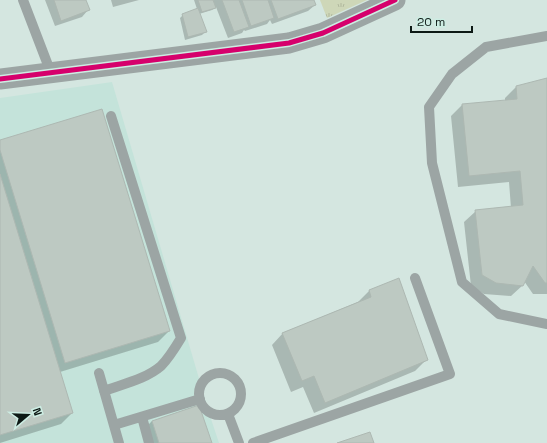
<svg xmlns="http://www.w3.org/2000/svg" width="547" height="443" font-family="'Space Grotesk',sans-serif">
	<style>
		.built { fill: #c4e3da }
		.park { fill: url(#park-tufts) }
		.shadow { fill: #0003 }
		.building { fill: #bdc9c2; stroke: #adb8b2 }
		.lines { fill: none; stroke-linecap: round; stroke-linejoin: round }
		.lane { stroke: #9ca5a4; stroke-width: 10 }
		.street { stroke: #9ca5a4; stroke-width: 21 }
		.cycleway-casing { stroke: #cdede3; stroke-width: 8 }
		.cycleway { stroke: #d6006c; stroke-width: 5 }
	</style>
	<defs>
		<pattern id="park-tufts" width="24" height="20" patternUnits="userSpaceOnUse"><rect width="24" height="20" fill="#ced7b8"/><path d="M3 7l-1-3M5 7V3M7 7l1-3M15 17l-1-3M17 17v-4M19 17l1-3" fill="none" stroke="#b0b89d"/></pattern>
	</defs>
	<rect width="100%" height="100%" fill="#d4e6e0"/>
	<path class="built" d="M 112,82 L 210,416 L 219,443 L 0,443 L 0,98 Z"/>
	<path class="park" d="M 320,0 L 367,0 L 327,18 Z"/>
	<path class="shadow" d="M 45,0 L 85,0 L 88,10 L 82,17 L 55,26 Z
		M 111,0 L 139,0 L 113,7 Z
		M 194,0 L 313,0 L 315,5 L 308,11 L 272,24 L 270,20 L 267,24 L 245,31 L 244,30 L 242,33 L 228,38 L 216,7 L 212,10 L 199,14 L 205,32 L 202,35 L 185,40 L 180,18 L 183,15 L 197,9 Z
		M 547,79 L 547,294 L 533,294 L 524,281 L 523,285 L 511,296 L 484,294 L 471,286 L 464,222 L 476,211 L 511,208 L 509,182 L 458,187 L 451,116 L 462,105 L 505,101 L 505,98 L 516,87 Z
		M 0,141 L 169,331 L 158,342 L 60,372 L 72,413 L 61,424 L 0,443 Z
		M 399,279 L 426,360 L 415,371 L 314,413 L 303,387 L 291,392 L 272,345 L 283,333 L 358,302 L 369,291 Z
		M 152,421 L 211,443 L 148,443 L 143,430 Z"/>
	<path class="building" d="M 54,0 L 86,0 L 90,10 L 61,21 Z
		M 198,0 L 213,0 L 216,8 L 202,12 Z
		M 222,0 L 239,0 L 249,27 L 234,32 Z
		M 242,0 L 268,0 L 274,18 L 251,26 Z
		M 271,0 L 314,0 L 316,5 L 278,19 Z
		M 198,8 L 207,32 L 188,37 L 182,14 Z
		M 547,78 L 547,283 L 545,283 L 533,266 L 523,286 L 496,283 L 482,275 L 475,210 L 523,205 L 520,171 L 469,176 L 462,104 L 517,99 L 516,86 Z
		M 102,109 L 170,331 L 65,363 L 0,150 L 0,140 Z
		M 0,174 L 73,413 L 0,435 Z
		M 399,278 L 428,360 L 325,403 L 314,376 L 302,381 L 282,333 L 371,297 L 369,290 Z
		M 199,405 L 212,443 L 159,443 L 152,421 Z
		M 370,432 L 374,443 L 337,443 Z"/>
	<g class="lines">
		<path class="lane" d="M 23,0 L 51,73
			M 547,36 L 486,47 L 452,74 L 429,107 L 432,163 L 462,282 L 499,314 L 547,324
			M 99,373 L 119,443
			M199 394a21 21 0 1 1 42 0a21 21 0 1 1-42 0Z
			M 104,391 C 123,384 146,379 161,366 C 169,358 175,348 181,338 L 111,116
			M 228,414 L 239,443
			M 142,417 L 149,443
			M 114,425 L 200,399
			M 253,443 L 450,374 L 415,278"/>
		<path class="street" d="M 0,79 L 289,43 L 323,33 L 395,0"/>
		<g class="cycleway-casing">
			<path id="cycleway" d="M 0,79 L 289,43 L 323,33 L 395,0"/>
		</g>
		<use href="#cycleway" class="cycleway"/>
	</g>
	<g transform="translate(28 415) rotate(71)" stroke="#cdede3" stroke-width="3" paint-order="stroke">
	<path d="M0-3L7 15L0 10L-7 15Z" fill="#0d1915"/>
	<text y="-6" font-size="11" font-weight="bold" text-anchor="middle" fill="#0d1915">N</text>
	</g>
	<path d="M411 26v6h61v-6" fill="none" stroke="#0d1915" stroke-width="2"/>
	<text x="417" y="26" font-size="12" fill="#0d1915" stroke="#cdede3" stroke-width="3" paint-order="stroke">20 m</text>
</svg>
